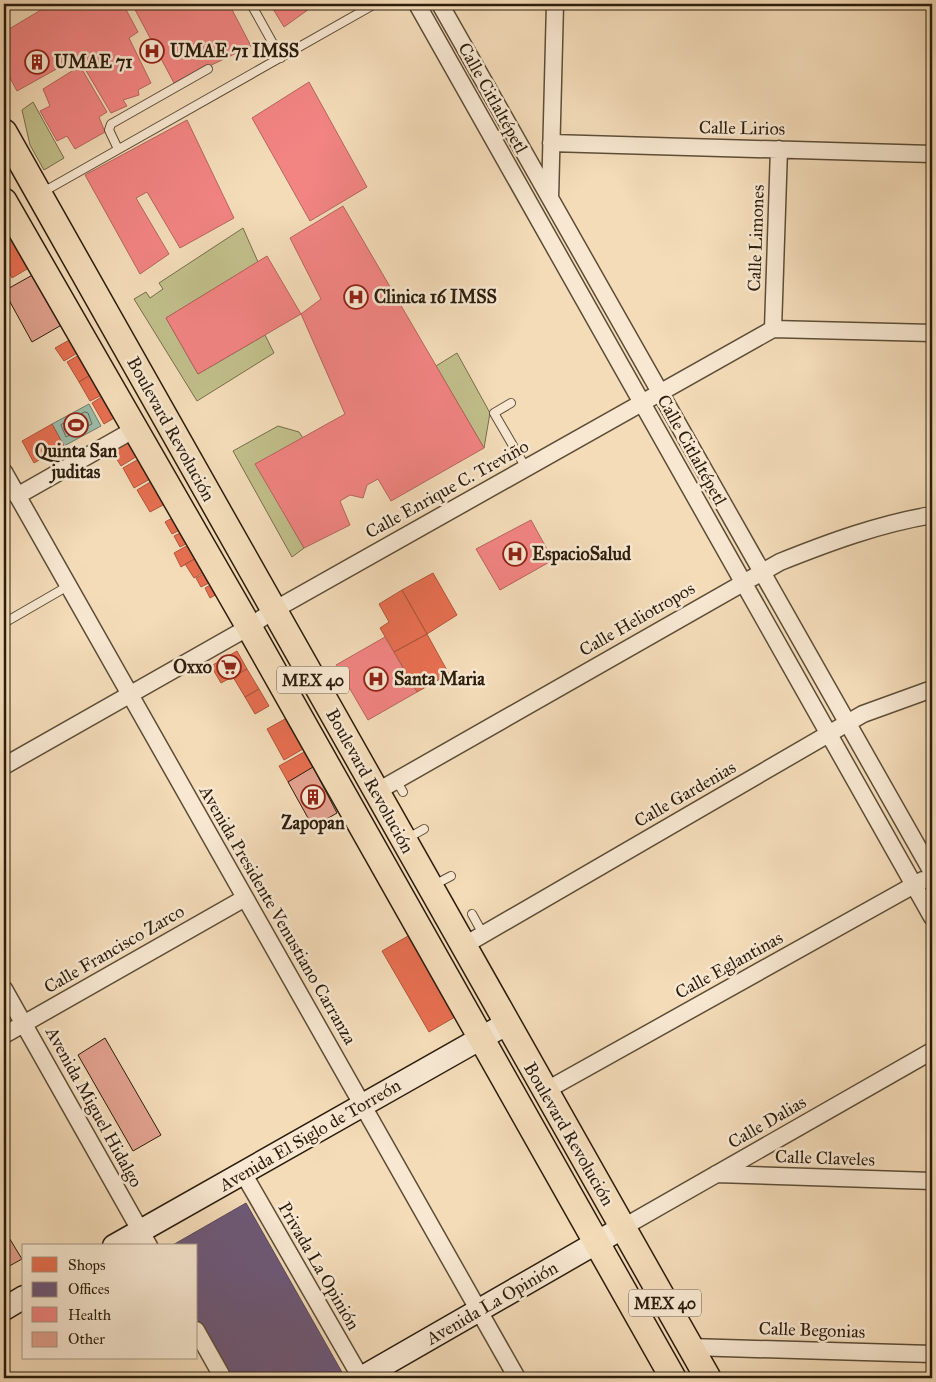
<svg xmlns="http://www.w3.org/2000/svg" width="936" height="1382" font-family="'IM FELL Great Primer',serif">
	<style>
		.green { fill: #c1bf8b; stroke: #766e4c }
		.water { fill: #9dbca9; stroke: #6f7c6a }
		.shops { fill: #e76f51; stroke: #af563c }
		.offices { fill: #6d597a; stroke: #594759 }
		.health { fill: #f28482; stroke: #b6655f }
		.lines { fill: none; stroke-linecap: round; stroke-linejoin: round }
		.shore { stroke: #646c5a; stroke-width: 1 }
		.building { fill: #e3a290; stroke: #2b1d0c }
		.service-casing { stroke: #5d4d37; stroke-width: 10 }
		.minor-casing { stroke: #5d4d37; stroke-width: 19 }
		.secondary-casing { stroke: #2b1d0c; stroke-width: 25 }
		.primary-casing { stroke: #2b1d0c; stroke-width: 28 }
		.service { stroke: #f8e8d2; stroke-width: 8 }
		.minor { stroke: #f8e8d2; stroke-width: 16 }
		.secondary { stroke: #f8e8d2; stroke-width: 22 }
		.primary { stroke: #f4dcb9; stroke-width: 25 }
		.labels { text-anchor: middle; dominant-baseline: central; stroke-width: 5; stroke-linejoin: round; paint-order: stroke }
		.shield { fill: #f8e8d2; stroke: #685a47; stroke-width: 1 }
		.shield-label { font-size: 16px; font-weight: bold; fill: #2b1d0c }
		.poi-label { font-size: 18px; font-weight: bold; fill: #2b1d0c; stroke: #f8e8d2; text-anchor: start }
		.street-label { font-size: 18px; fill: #2b1d0c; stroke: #f8e8d2 }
	</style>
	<rect width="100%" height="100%" fill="#f4dcb9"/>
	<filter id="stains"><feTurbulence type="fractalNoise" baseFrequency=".004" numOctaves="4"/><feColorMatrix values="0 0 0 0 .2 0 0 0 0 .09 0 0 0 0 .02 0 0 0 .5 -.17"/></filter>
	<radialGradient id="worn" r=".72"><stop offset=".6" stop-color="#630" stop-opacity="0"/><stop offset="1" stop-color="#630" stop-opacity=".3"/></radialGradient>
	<path class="green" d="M 33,102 L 64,158 L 44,170 L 30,145 L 22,110 Z
		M 243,228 L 258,262 L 166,318 L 198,374 L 265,335 L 274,353 L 197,401 L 134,299 L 146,292 L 150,298 L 163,289 L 159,283 Z
		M 457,353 L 490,413 L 484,448 L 436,366 Z
		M 278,426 L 299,432 L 303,438 L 256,464 L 304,548 L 292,557 L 233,451 Z"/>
	<path class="water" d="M 89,404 L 101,426 L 64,446 L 52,424 Z"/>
	<path class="shops" d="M 10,228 L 32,266 L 12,278 L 4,263 L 4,232 Z
		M 71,339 L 79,352 L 64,361 L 55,348 Z
		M 79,355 L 90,375 L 79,382 L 67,362 Z
		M 90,375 L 102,395 L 90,401 L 79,382 Z
		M 103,396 L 116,417 L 104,424 L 92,403 Z
		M 52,424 L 64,446 L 34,463 L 22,441 Z
		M 127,434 L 139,455 L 121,466 L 108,445 Z
		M 139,459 L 150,479 L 134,488 L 123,468 Z
		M 152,481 L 165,504 L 150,512 L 137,490 Z
		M 174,517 L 182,529 L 172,534 L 165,522 Z
		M 182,532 L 188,543 L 180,547 L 174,536 Z
		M 190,544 L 198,557 L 181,567 L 174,553 Z
		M 198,557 L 206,571 L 194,578 L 185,564 Z
		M 206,573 L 211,582 L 201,587 L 196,578 Z
		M 433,573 L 457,615 L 427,634 L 402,590 Z
		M 214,583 L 219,593 L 210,598 L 205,588 Z
		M 402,590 L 427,634 L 394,652 L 380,628 L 389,622 L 379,604 Z
		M 427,634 L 449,674 L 417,692 L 394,652 Z
		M 237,651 L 247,669 L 221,683 L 211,666 Z
		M 247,669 L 259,689 L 245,697 L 233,677 Z
		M 259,689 L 269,706 L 255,714 L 245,697 Z
		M 285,719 L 303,749 L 284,760 L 267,729 Z
		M 304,752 L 313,767 L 288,782 L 279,766 Z
		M 408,936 L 455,1017 L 429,1032 L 382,951 Z"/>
	<path class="offices" d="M 246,1203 L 343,1374 L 337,1378 L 232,1378 L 196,1316 L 196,1246 L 171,1246 Z"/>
	<path class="health" d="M 51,4 L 123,4 L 138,32 L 129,38 L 151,83 L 138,90 L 139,95 L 123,100 L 127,106 L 111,113 L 78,57 L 17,91 L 4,67 L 4,32 Z
		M 132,4 L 229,4 L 251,46 L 174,83 Z
		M 270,4 L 316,4 L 284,27 Z
		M 80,66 L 107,112 L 99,117 L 105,132 L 75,149 L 67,136 L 57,141 L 40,111 L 50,106 L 43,89 Z
		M 309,82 L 367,187 L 310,221 L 252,118 Z
		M 187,120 L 234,218 L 180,248 L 147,192 L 136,198 L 169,254 L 140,274 L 85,175 Z
		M 343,206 L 484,448 L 391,501 L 378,479 L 367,485 L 363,498 L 350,495 L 340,501 L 350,525 L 304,548 L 255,464 L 345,414 L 301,314 L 321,299 L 290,238 Z
		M 267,256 L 301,314 L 198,374 L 166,318 Z
		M 531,520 L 553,560 L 500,590 L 476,549 Z
		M 385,637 L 417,692 L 368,720 L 336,665 Z"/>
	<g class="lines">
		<path class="shore" d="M 85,412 L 88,413 L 92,424 L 66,437 L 61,425 Z"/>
	</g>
	<path class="building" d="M 36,273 L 65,323 L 32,342 L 4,291 Z
		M 313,767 L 337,813 L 313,827 L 288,782 Z
		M 105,1038 L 161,1135 L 133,1151 L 78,1055 Z
		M 8,1236 L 22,1259 L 4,1269 L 4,1238 Z"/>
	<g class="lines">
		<g class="service-casing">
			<path id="service" d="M 251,4 L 281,58
				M 118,149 L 109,130 L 111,124 L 208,69
				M 43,192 L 375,4
				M 511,403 L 494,413 L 526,468
				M 4,623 L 68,586
				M 396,780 L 403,792
				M 408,838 L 424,829
				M 434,885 L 451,876
				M 472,914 L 483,934"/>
		</g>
		<g class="minor-casing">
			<path id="minor" d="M 417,4 L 932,917
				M 440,4 L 932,872
				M 551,143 L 932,154
				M 550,198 L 555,4
				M 773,329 L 779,149
				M 4,472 L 517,1378
				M 17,496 L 135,429
				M 4,766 L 249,627 L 274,610 L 773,329 L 932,333
				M 376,792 L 780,562 C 830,542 879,524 932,515
				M 463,946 L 863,714 L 932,689
				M 4,989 L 149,1246
				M 4,1035 L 245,898
				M 545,1091 L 923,880
				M 243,1173 L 361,1378
				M 716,1174 L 932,1181
				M 622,1228 L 932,1051
				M 196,1330 L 223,1378
				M 690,1347 L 932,1354"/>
		</g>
		<g class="secondary-casing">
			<path id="secondary" d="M 114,1246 L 506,1024
				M 4,1309 L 24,1297
				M 361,1378 L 622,1228"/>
		</g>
		<g class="primary-casing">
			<path id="primary" d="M 4,132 L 708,1378
				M 4,201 L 249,627 L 673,1378"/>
		</g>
		<use href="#service" class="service"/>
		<use href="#minor" class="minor"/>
		<use href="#secondary" class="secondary"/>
		<use href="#primary" class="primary"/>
	</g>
	<defs>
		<g id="hospital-ring" transform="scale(1.25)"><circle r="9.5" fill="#f8e8d2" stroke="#8f2418" stroke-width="1.5"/><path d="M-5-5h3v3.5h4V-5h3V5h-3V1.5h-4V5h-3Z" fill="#8f2418"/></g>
		<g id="building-ring" transform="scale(1.25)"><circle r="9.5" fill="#f8e8d2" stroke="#8f2418" stroke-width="1.5"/><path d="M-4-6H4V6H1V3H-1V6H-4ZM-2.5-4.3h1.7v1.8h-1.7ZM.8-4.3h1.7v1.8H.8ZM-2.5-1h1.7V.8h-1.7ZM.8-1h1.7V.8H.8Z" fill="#8f2418"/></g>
		<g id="stadium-ring" transform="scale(1.25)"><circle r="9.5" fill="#f8e8d2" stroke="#8f2418" stroke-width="1.5"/><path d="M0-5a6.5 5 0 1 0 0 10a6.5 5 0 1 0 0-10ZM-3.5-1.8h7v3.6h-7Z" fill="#8f2418"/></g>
		<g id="supermarket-ring" transform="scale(1.25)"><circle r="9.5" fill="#f8e8d2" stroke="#8f2418" stroke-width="1.5"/><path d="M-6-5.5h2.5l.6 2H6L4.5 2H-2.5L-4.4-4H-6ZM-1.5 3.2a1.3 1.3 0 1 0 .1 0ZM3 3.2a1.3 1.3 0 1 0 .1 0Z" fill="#8f2418"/></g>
	</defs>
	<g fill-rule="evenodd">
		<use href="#hospital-ring" x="152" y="51"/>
		<use href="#building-ring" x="37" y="62"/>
		<use href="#hospital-ring" x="356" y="297"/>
		<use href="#stadium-ring" x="76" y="425"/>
		<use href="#hospital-ring" x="515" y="554"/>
		<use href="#supermarket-ring" x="229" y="667"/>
		<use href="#hospital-ring" x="376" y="679"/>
		<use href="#building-ring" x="313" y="797"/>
	</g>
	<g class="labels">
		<g class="shield">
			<rect x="277" y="666.5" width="72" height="27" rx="4"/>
			<rect x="629" y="1289.5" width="72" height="27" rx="4"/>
		</g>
		<g class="shield-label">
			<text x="313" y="680">MEX 40</text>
			<text x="665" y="1303">MEX 40</text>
		</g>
		<g class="poi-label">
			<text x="170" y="51">UMAE 71 IMSS</text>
			<text x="54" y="62">UMAE 71</text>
			<text x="374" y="297">Clinica 16 IMSS</text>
			<text x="76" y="451" text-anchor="middle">Quinta San<tspan x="76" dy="21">juditas</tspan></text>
			<text x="532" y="554">EspacioSalud</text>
			<text x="212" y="667" text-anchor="end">Oxxo</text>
			<text x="394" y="679">Santa Maria</text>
			<text x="313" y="823" text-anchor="middle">Zapopan</text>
		</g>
		<g class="street-label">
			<text transform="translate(493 98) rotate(61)">Calle Citlaltépetl</text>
			<text transform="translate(742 128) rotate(1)">Calle Lirios</text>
			<text transform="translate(756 238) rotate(-88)">Calle Limones</text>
			<text transform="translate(171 429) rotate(61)">Boulevard Revolución</text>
			<text transform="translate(692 450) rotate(61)">Calle Citlaltépetl</text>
			<text transform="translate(447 489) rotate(-29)">Calle Enrique C. Treviño</text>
			<text transform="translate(637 619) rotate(-30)">Calle Heliotropos</text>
			<text transform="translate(370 781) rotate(61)">Boulevard Revolución</text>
			<text transform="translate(685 794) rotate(-30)">Calle Gardenias</text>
			<text transform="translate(278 915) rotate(60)">Avenida Presidente Venustiano Carranza</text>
			<text transform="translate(114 949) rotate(-30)">Calle Francisco Zarco</text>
			<text transform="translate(729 965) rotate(-29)">Calle Eglantinas</text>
			<text transform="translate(94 1107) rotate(61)">Avenida Miguel Hidalgo</text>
			<text transform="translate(767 1122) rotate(-30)">Calle Dalias</text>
			<text transform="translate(569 1134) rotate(60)">Boulevard Revolución</text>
			<text transform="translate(310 1135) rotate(-30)">Avenida El Siglo de Torreón</text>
			<text transform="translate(825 1158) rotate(2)">Calle Claveles</text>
			<text transform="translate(319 1266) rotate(60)">Privada La Opinión</text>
			<text transform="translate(492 1303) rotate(-30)">Avenida La Opinión</text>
			<text transform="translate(812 1330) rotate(2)">Calle Begonias</text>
		</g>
	</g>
	<rect width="936" height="1382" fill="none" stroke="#f4dcb9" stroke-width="20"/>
	<rect x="5" y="5" width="926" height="1372" fill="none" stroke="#2b1d0c" stroke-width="2.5"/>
	<rect x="10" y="10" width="916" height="1362" fill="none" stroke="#2b1d0c"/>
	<rect x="22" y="1244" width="175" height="115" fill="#f8e8d2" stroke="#a69783"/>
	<rect x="32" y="1257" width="25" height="15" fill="#e76f51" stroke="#a69783"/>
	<text x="68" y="1270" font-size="15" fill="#2b1d0c">Shops</text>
	<rect x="32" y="1282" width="25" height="15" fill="#6d597a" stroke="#a69783"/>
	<text x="68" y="1294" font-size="15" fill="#2b1d0c">Offices</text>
	<rect x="32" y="1307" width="25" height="15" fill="#f28482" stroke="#a69783"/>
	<text x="68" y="1320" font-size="15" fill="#2b1d0c">Health</text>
	<rect x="32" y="1332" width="25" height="15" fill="#e3a290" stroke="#a69783"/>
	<text x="68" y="1344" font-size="15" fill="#2b1d0c">Other</text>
	<rect width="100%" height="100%" filter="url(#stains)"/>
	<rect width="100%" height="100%" fill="url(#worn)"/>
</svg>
